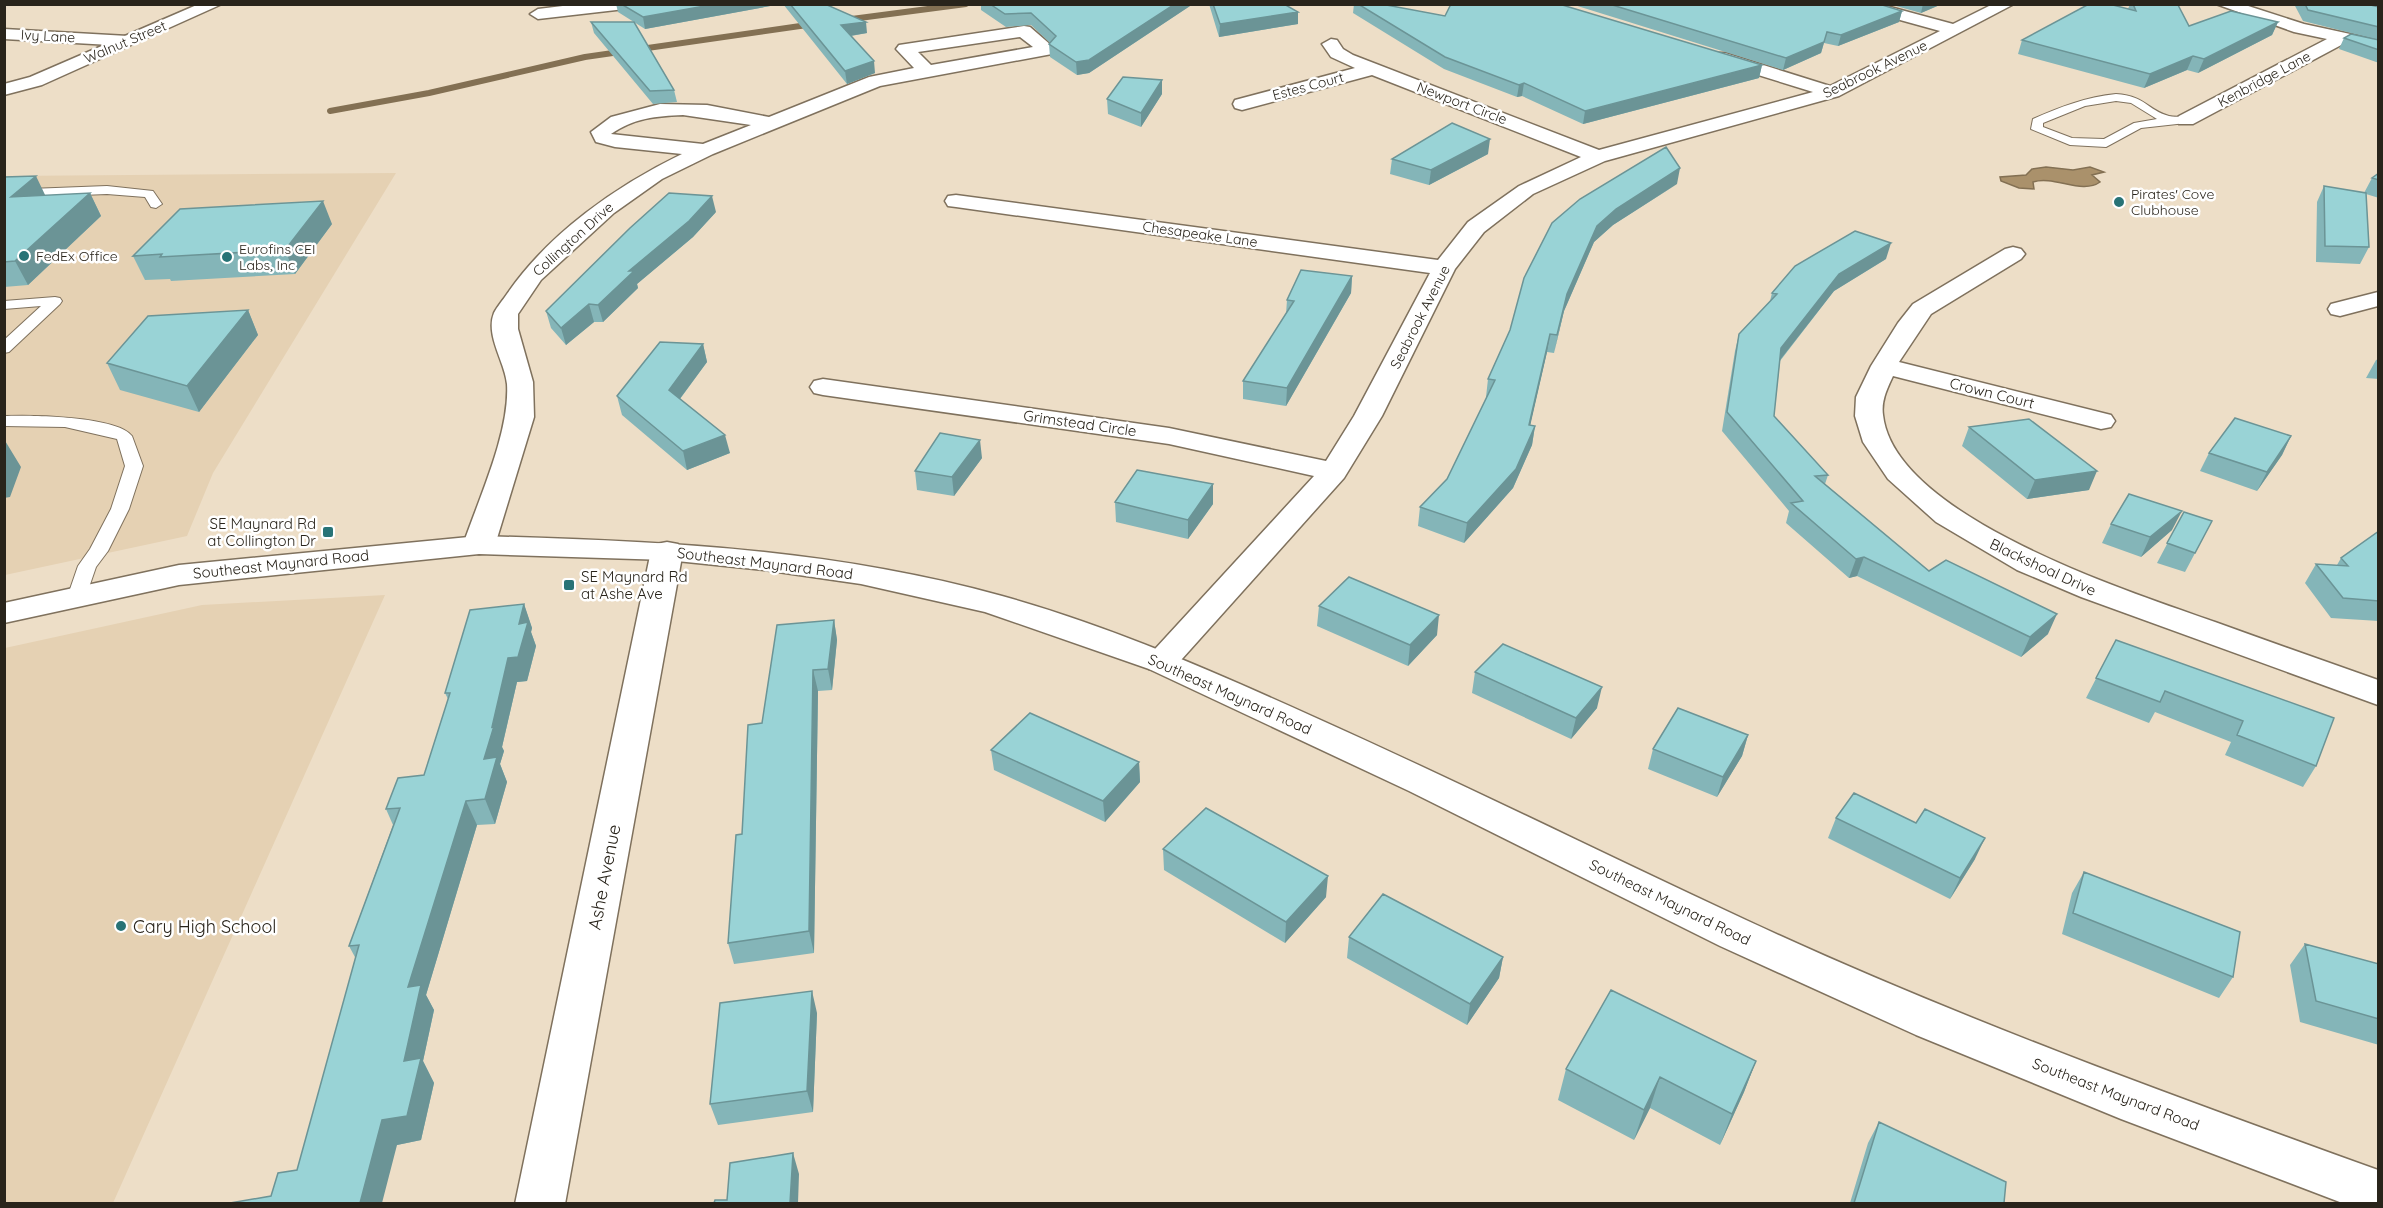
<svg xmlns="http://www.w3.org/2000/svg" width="2383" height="1208" font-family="Quicksand,sans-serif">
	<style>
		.built { fill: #e5d1b3 }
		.water { fill: #aa916b; stroke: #837053; stroke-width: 1.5 }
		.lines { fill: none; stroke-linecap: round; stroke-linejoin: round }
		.stream { stroke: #837053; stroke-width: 6 }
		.lane-casing { stroke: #7f715d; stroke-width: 2 }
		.street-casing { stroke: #7f715d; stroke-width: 3 }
		.primary-casing { stroke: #7f715d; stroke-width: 3 }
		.lane { fill: #fff; fill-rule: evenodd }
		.street { fill: #fff; fill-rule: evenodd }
		.primary { fill: #fff; fill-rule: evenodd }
		.wall { fill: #84b5b8 }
		.shaded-wall { fill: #6b9496 }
		.building { fill: #99d3d6; stroke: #6b9496; stroke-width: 1.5 }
		.poi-dot { fill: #287376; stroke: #fff; stroke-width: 2 }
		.labels { text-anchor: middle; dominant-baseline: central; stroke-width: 5; stroke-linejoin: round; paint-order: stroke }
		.far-street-label { font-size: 14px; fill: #29241b; stroke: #fff }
		.far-poi-label { font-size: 14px; fill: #29241b; stroke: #fff; text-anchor: start }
		.street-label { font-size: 15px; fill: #29241b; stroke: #fff }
		.poi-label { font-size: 15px; fill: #29241b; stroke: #fff; text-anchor: end }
		.near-street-label { font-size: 18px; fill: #29241b; stroke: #fff }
		.near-poi-label { font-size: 18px; fill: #29241b; stroke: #fff; text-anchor: start }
	</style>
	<rect width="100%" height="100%" fill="#eddec7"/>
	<path class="built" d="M 396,173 L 213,473 L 187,536 L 5,575 L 5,176 Z
		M 385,595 L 113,1203 L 5,1203 L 5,648 L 202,605 Z"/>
	<path class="water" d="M 2046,167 L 2073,170 L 2090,167 L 2104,172 L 2092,175 L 2100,182 C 2082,195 2054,175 2033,182 L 2034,189 L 2019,188 L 2001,181 L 2000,177 L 2026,175 L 2032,169 Z"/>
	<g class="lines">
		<path class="stream" d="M 844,20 L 966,4
			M 330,111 L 429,93 L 585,57 L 814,24"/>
		<g class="lane-casing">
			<path id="lane" d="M 2116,94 C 2146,96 2147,110 2169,116 C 2177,118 2185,115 2192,120 L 2186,123 L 2141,128 L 2106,147 L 2070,145 L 2031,129 L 2033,119 C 2060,107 2086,97 2116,94 ZM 2116,101 L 2131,103 L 2157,119 L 2134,123 L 2104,139 L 2072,138 L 2043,127 L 2043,123 L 2085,106 Z
				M 107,186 L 153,191 L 162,204 L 156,208 L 151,207 L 145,197 L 107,194 L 4,198 L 4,190 Z
				M 55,297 L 60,298 L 62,301 L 60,304 L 9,352 L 4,353 L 4,340 L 41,306 L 4,309 L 4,301 Z
				M 4,416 C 30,415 117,416 132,436 L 143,466 L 129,509 L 108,551 L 96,567 L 85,599 L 78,601 L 68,595 L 78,566 L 90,549 L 111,509 L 125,466 L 117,439 L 65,427 L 4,426 Z"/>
		</g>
		<g class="street-casing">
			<path id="street" d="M 579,4 L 633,4 L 625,9 L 538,19 L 530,14 L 538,9 Z
				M 1851,4 L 1879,4 L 1953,24 L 1993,4 L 2014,4 L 1839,96 L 1605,161 L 1533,194 L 1484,232 L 1455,269 L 1382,416 L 1344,478 L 1173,669 L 1161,672 L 1149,669 L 1144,661 L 1314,476 L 1169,444 L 823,395 L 814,393 L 810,387 L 814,381 L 823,379 L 1169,428 L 1326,461 L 1354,416 L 1430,273 L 956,207 L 948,206 L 945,201 L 948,196 L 956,195 L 1438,260 L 1468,222 L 1519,186 L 1581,157 L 1372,75 L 1242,110 L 1235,108 L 1233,104 L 1235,100 L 1355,68 L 1331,57 L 1322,44 L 1331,39 L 1337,40 L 1343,49 L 1353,55 L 1599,150 L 1813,92 L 1713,61 L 1710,57 L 1713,53 L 1725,53 L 1830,86 L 1940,31 L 1853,7 Z
				M 2216,4 L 2242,4 L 2304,24 L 2378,40 L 2378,50 L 2345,43 L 2193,124 L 2179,124 L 2176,120 L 2179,116 L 2327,39 L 2294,32 Z
				M 1024,26 L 1030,27 L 1052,46 L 1055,50 L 1052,54 L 880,86 L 713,154 L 662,179 L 614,213 L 541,280 L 518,314 L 518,329 L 533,382 L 534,417 L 495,545 L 490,552 L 479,554 L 468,552 L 463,545 C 479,498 510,432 507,384 C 505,362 485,335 494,313 C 497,307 503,300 507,294 C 549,233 616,186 682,154 L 615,147 L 596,142 L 591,132 L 611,117 L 660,104 L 707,105 L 769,117 L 869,77 L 914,68 L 896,49 L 899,45 ZM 1020,37 L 1033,47 L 931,65 L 918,52 ZM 683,115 L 751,125 L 703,144 L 611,134 C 634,118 656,116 683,115 Z
				M 4,29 L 128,36 L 136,41 L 128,46 L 4,39 Z
				M 2013,247 L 2021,249 L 2025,254 L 2021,259 L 1931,314 L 1899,362 L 2111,415 L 2115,421 L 2111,427 L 2101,429 L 1893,376 C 1887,389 1881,401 1883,415 C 1894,517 2133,593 2215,622 C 2270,642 2324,661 2378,680 L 2378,705 L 2081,597 L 2017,570 L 1936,522 L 1888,479 L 1863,442 L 1855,416 L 1856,397 L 1871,366 L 1898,323 L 1913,304 L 2005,249 Z
				M 2378,292 L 2378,306 L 2340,316 L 2331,314 L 2328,309 L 2331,304 Z
				M 667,542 L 678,544 L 683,551 L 565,1204 L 515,1204 L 651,551 L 656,544 Z"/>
		</g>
		<g class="primary-casing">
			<path id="primary" d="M 199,4 L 222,4 L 42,85 L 4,95 L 4,84 L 30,77 Z
				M 479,536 C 658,541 828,548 1002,596 C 1110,626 1212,671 1314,717 C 1459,782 1602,853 1746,920 C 1952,1016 2165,1093 2378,1170 L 2378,1204 L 2345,1204 L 2121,1119 L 1916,1035 L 1720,946 L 1409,791 L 1149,669 L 985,612 L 861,584 L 764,570 L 667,560 L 479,554 L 179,585 L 4,623 L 4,603 L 179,565 Z"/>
		</g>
		<use href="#lane" class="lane"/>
		<use href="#street" class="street"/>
		<use href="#primary" class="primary"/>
	</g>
	<path class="wall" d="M 616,4 L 781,4 L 645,29 L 618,12 Z
		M 783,4 L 825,4 L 867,33 L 851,36 L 875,73 L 847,84 Z
		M 981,4 L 1193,4 L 1089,73 L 1077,75 L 1050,57 L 1049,44 L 1050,43 L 1031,25 L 1006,27 L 981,10 Z
		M 1209,4 L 1284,4 L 1298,24 L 1219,37 Z
		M 1354,4 L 1381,4 L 1445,16 L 1762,65 L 1759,78 L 1583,124 L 1522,96 L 1517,97 L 1444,69 L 1353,13 Z
		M 1571,4 L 1879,4 L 1902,11 L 1899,22 L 1838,46 L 1824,43 L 1821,53 L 1783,70 Z
		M 1889,4 L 1942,4 L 1921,13 Z
		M 2130,4 L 2173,4 L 2189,26 L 2278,22 L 2272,35 L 2198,73 L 2187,70 L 2144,88 L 2018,54 L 2022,40 L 2128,9 Z
		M 2294,4 L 2366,4 L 2379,7 L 2379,40 L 2303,21 Z
		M 591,22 L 674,90 L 677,102 L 653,104 L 594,33 Z
		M 2344,38 L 2379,40 L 2379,63 L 2339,49 Z
		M 1162,94 L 1141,127 L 1108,114 L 1107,99 Z
		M 1488,154 L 1429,185 L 1390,174 L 1392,159 Z
		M 2379,173 L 2379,198 L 2366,194 L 2369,247 L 2360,264 L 2316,262 L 2317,202 L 2324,186 L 2364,193 L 2372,178 Z
		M 4,177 L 45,196 L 90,193 L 101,216 L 28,285 L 4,287 Z
		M 1677,184 L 1613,225 L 1594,242 L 1564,311 L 1554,353 L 1547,352 L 1530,425 L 1535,426 L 1532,445 L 1513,488 L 1464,543 L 1418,526 L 1420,507 L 1447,479 L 1487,397 L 1486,397 L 1488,379 L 1510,330 L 1524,278 Z
		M 716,212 L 693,237 L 637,284 L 638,288 L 603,322 L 594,322 L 566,345 L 551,328 L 546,311 Z
		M 332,224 L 295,274 L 171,281 L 170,279 L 145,280 L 133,256 Z
		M 1886,259 L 1834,291 L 1780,361 L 1774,416 L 1828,475 L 1825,484 L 1929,571 L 2048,634 L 2021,657 L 1857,576 L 1849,578 L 1786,523 L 1789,511 L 1722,431 L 1735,351 L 1739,334 L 1770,301 L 1772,293 Z
		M 1352,276 L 1351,293 L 1286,406 L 1243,399 L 1243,381 L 1286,314 L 1287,300 Z
		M 248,310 L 258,335 L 199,412 L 120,390 L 107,363 Z
		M 703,344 L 707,362 L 680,399 L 730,453 L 687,470 L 622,415 L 617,396 Z
		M 2379,359 L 2379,379 L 2366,378 L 2376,360 Z
		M 1969,427 L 2089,490 L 2027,499 L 1962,446 Z
		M 2291,436 L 2282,455 L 2257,491 L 2200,471 L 2209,453 Z
		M 982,458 L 954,496 L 917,490 L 915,471 Z
		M 1115,502 L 1213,504 L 1188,539 L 1116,522 Z
		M 2184,512 L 2212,521 L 2185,572 L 2157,563 Z
		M 2111,524 L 2172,530 L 2141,557 L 2102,543 Z
		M 2379,531 L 2379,621 L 2331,618 L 2305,583 L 2316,564 L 2337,565 L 2341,558 Z
		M 524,604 L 532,628 L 531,632 L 536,646 L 527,681 L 517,682 L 502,747 L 504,751 L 500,764 L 507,782 L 495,824 L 477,825 L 426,995 L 434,1010 L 423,1061 L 434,1083 L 421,1140 L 397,1145 L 271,1196 L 297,1170 L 356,959 L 349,946 L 393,825 L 386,809 L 424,775 L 448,699 L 445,693 Z
		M 1319,606 L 1437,635 L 1408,666 L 1317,626 Z
		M 834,620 L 837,640 L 832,690 L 818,691 L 814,953 L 734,964 L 728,943 L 742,834 L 762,723 Z
		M 2116,640 L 2316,766 L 2303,787 L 2225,755 L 2231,742 L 2155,712 L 2149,723 L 2086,698 Z
		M 1475,672 L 1597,708 L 1571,739 L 1472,693 Z
		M 1748,735 L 1742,756 L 1717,797 L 1648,769 L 1653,749 Z
		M 991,750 L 1139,762 L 1140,782 L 1105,822 L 994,770 Z
		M 1836,818 L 1975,859 L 1950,899 L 1828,838 Z
		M 1163,849 L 1326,897 L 1285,943 L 1164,870 Z
		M 2084,872 L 2233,977 L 2219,998 L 2062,934 L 2072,893 Z
		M 1349,937 L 1503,957 L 1499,978 L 1467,1025 L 1347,958 Z
		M 2305,944 L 2379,964 L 2379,1045 L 2300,1022 L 2290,965 Z
		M 817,1013 L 813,1112 L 718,1125 L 710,1104 Z
		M 1756,1061 L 1744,1092 L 1720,1145 L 1650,1108 L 1634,1140 L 1558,1100 L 1566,1069 Z
		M 1879,1122 L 2004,1203 L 1850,1203 L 1868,1143 Z"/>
	<path class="shaded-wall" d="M 716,4 L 781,4 L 645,29 L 643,17 Z
		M 1175,4 L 1193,4 L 1089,73 L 1077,75 L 1076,62 Z
		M 1923,4 L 1942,4 L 1921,13 Z
		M 1902,11 L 1899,22 L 1838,46 L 1841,35 Z
		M 1298,12 L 1298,24 L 1219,37 L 1220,24 Z
		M 866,22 L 867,33 L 843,37 L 841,25 Z
		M 2278,22 L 2272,35 L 2198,73 L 2204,59 Z
		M 1827,32 L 1821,53 L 1783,70 L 1786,58 Z
		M 2193,56 L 2187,70 L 2144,88 L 2150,74 Z
		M 874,61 L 875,73 L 847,84 L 845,71 Z
		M 1762,65 L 1759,78 L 1583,124 L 1585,111 Z
		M 1162,80 L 1162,94 L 1141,127 L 1141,113 Z
		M 1524,83 L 1522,96 L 1517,97 L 1519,85 Z
		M 1490,139 L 1488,154 L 1429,185 L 1431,170 Z
		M 1680,168 L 1677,184 L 1613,225 L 1594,242 L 1564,311 L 1554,353 L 1567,294 L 1597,226 L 1616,209 Z
		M 36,176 L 47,199 L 11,197 Z
		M 90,193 L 101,216 L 28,285 L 15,261 Z
		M 712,196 L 716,212 L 693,237 L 637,284 L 638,288 L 603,322 L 598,305 L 629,271 Z
		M 323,201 L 332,224 L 295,274 L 285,250 Z
		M 1891,243 L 1886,259 L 1834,291 L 1776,365 L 1781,348 L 1839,274 Z
		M 1352,276 L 1351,293 L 1286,406 L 1287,388 Z
		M 589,304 L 594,322 L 566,345 L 561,328 Z
		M 248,310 L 258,335 L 199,412 L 187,386 Z
		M 1550,334 L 1547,352 L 1526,444 L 1529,425 Z
		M 703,344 L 707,362 L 673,408 L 669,390 Z
		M 1535,426 L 1532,445 L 1513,488 L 1464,543 L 1467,523 Z
		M 725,435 L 730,453 L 687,470 L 683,451 Z
		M 2291,436 L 2282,455 L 2257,491 L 2267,472 Z
		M 4,439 L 21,467 L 10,497 L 4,498 Z
		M 980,440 L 982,458 L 954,496 L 952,477 Z
		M 2097,471 L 2089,490 L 2027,499 L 2035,480 Z
		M 1213,484 L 1213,504 L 1188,539 L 1188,520 Z
		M 2182,511 L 2172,530 L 2141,557 L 2150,537 Z
		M 1864,557 L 1857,576 L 1849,578 L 1856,559 Z
		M 524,604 L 532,628 L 531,632 L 536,646 L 527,681 L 517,682 L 502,747 L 504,751 L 500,764 L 507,782 L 495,824 L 485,799 L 484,759 L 508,658 Z
		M 2057,614 L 2048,634 L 2021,657 L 2030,637 Z
		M 1439,615 L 1437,635 L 1408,666 L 1410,645 Z
		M 834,620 L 837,640 L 832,690 L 828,669 Z
		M 813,670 L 818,691 L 814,953 L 809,931 Z
		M 1602,687 L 1597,708 L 1571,739 L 1576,718 Z
		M 1748,735 L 1742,756 L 1717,797 L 1723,777 Z
		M 1139,762 L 1140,782 L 1105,822 L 1103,801 Z
		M 466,801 L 477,825 L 426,995 L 434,1010 L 423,1061 L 434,1083 L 421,1140 L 397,1145 L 382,1203 L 360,1203 L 382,1120 L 404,1061 L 408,987 Z
		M 1985,838 L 1975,859 L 1950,899 L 1960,878 Z
		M 1328,876 L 1326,897 L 1285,943 L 1286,922 Z
		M 1503,957 L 1499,978 L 1467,1025 L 1470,1004 Z
		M 812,991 L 817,1013 L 813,1112 L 807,1091 Z
		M 1756,1061 L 1744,1092 L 1720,1145 L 1732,1114 Z
		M 1660,1077 L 1650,1108 L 1634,1140 L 1644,1110 Z
		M 793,1153 L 799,1174 L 798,1203 L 790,1203 Z"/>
	<path class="building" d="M 621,4 L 716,4 L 643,17 Z
		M 790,4 L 825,4 L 866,22 L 841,25 L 874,61 L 845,71 Z
		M 990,4 L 1175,4 L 1089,60 L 1076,62 L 1049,44 L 1056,36 L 1031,13 L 1005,14 Z
		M 1213,4 L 1284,4 L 1298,12 L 1220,24 Z
		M 1358,4 L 1381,4 L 1445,16 L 1451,4 L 1559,4 L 1762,65 L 1585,111 L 1524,83 L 1519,85 L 1445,57 Z
		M 1609,4 L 1879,4 L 1902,11 L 1841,35 L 1827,32 L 1824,42 L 1786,58 Z
		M 2089,4 L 2109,4 L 2136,11 L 2133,4 L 2178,5 L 2189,26 L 2231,11 L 2278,22 L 2204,59 L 2193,56 L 2150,74 L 2022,40 Z
		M 2305,4 L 2366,4 L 2379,7 L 2379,27 L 2308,10 Z
		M 591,22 L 634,22 L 674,90 L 650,91 Z
		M 2351,34 L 2379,40 L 2379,50 L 2344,38 Z
		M 1123,77 L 1162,80 L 1141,113 L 1107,99 Z
		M 1452,123 L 1490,139 L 1431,170 L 1392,159 Z
		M 1666,147 L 1680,168 L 1616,209 L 1597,226 L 1567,294 L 1557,335 L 1550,334 L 1529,425 L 1535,426 L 1516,469 L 1467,523 L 1420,507 L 1447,479 L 1495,380 L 1488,379 L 1510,330 L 1524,278 L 1552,223 L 1580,199 Z
		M 2379,173 L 2379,180 L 2372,178 Z
		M 36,176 L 11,197 L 90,193 L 15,261 L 4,262 L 4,177 Z
		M 2324,186 L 2366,193 L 2369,247 L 2325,246 Z
		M 669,193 L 712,196 L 689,221 L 629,271 L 634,271 L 598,305 L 589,304 L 561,328 L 546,311 L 630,228 Z
		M 323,201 L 285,250 L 160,257 L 162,254 L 133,256 L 180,209 Z
		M 1855,231 L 1891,243 L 1839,274 L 1781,348 L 1774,416 L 1828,475 L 1815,476 L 1929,571 L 1946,560 L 2057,614 L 2030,637 L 1864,557 L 1856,559 L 1791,503 L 1803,501 L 1727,412 L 1739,334 L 1777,294 L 1772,293 L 1795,266 Z
		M 1301,270 L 1352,276 L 1287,388 L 1243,381 L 1294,301 L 1287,300 Z
		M 248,310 L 187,386 L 107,363 L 148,316 Z
		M 660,342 L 703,344 L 669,390 L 725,435 L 683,451 L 617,396 Z
		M 2235,418 L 2291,436 L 2267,472 L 2209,453 Z
		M 2029,419 L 2097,471 L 2035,480 L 1969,427 Z
		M 940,433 L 980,440 L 952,477 L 915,471 Z
		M 1137,470 L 1213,484 L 1188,520 L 1115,502 Z
		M 2129,494 L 2182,511 L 2150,537 L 2111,524 Z
		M 2184,512 L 2212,521 L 2195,553 L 2167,543 Z
		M 2379,531 L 2379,601 L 2343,598 L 2316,564 L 2348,566 L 2341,558 Z
		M 1349,577 L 1439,615 L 1410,645 L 1319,606 Z
		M 524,604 L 519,624 L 528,622 L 518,657 L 508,658 L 492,727 L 494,726 L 484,759 L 497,757 L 485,799 L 466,801 L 408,987 L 421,985 L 404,1061 L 421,1058 L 407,1116 L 382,1120 L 360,1203 L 230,1203 L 271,1196 L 278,1173 L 297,1170 L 359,945 L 349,946 L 400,808 L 386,809 L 398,778 L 424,775 L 450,693 L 445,693 L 470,610 Z
		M 834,620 L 828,669 L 813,670 L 809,931 L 728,943 L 736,835 L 742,834 L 748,725 L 762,723 L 777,625 Z
		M 2116,640 L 2334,718 L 2316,766 L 2237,735 L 2243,721 L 2165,691 L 2160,702 L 2096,678 Z
		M 1503,644 L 1602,687 L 1576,718 L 1475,672 Z
		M 1678,708 L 1748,735 L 1723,777 L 1653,749 Z
		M 1030,713 L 1139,762 L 1103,801 L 991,750 Z
		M 1854,793 L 1916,823 L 1925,809 L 1985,838 L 1960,878 L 1836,818 Z
		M 1206,808 L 1328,876 L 1286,922 L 1163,849 Z
		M 2084,872 L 2240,932 L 2233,977 L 2073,913 Z
		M 1383,894 L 1503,957 L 1470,1004 L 1349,937 Z
		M 2305,944 L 2379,964 L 2379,1019 L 2316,1001 Z
		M 1611,990 L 1756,1061 L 1732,1114 L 1660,1077 L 1644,1110 L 1566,1069 Z
		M 812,991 L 807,1091 L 710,1104 L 720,1003 Z
		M 1879,1122 L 2006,1182 L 2004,1203 L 1854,1203 Z
		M 793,1153 L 790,1203 L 714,1203 L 715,1200 L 727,1200 L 730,1163 Z"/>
	<g class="poi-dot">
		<circle cx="2119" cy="202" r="6"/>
		<circle cx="24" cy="256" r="6"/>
		<circle cx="227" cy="257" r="6"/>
		<rect x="322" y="526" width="12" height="12" rx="3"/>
		<rect x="563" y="579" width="12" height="12" rx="3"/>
		<circle cx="121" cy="926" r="6"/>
	</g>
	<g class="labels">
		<g class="far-street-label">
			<text transform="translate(48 36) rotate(3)">Ivy Lane</text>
			<text transform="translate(125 42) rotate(-23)">Walnut Street</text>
			<text transform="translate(1875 69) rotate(-26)">Seabrook Avenue</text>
			<text transform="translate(2264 79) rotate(-28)">Kenbridge Lane</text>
			<text transform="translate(1308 86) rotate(-15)">Estes Court</text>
			<text transform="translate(1462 103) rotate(21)">Newport Circle</text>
			<text transform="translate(1200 234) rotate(8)">Chesapeake Lane</text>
			<text transform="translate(573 239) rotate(-42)">Collington Drive</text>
			<text transform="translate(1420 317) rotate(-63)">Seabrook Avenue</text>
		</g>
		<g class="far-poi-label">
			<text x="2131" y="194">Pirates' Cove<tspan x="2131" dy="16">Clubhouse</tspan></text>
			<text x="239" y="249">Eurofins CEI<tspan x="239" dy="16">Labs, Inc</tspan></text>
			<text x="36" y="256">FedEx Office</text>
		</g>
		<g class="street-label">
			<text transform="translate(1992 393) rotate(14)">Crown Court</text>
			<text transform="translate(1080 423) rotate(8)">Grimstead Circle</text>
			<text transform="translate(765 563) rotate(7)">Southeast Maynard Road</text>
			<text transform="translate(281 564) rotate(-6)">Southeast Maynard Road</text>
			<text transform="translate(2043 567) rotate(25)">Blackshoal Drive</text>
			<text transform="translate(1230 694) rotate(24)">Southeast Maynard Road</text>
			<text transform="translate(1670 902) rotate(26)">Southeast Maynard Road</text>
			<text transform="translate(2116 1094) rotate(21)">Southeast Maynard Road</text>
		</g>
		<g class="poi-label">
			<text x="316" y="523">SE Maynard Rd<tspan x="316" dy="17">at Collington Dr</tspan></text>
			<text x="581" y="576" text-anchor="start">SE Maynard Rd<tspan x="581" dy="17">at Ashe Ave</tspan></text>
		</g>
		<g class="near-street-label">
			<text transform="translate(604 877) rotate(-79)">Ashe Avenue</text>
		</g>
		<g class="near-poi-label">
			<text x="133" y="926">Cary High School</text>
		</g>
	</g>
	<rect width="2383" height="1208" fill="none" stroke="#29241b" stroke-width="12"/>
</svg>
